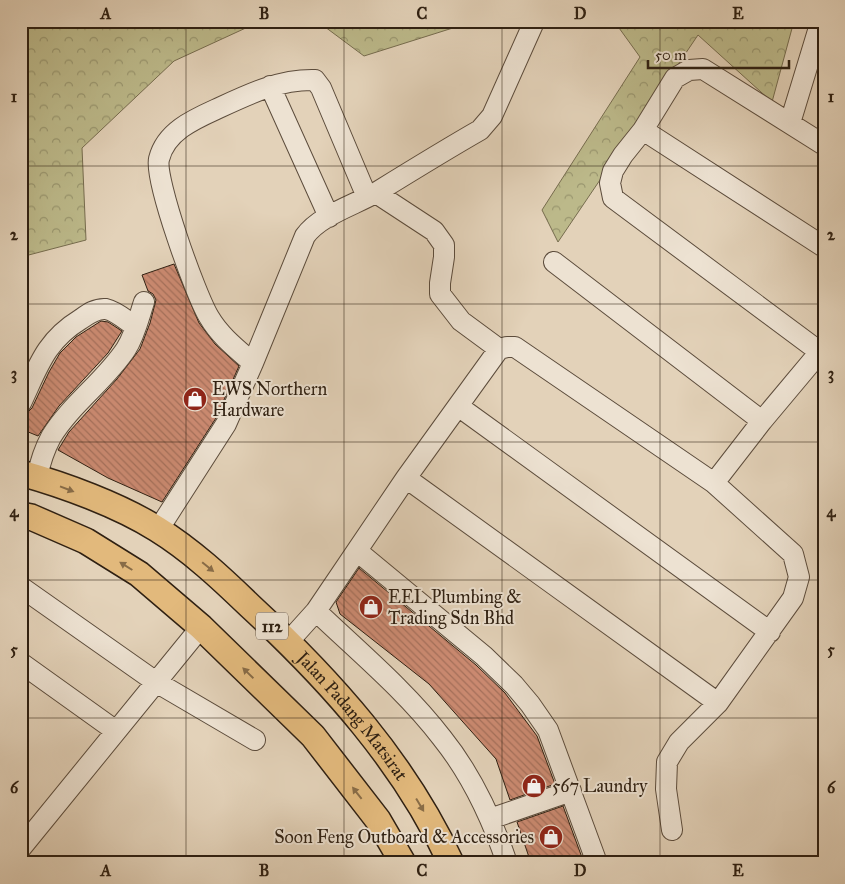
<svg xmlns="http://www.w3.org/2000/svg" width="845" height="884" font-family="'IM FELL Great Primer',serif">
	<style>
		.forest { fill: url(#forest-crowns); stroke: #766c4e }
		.building { fill: url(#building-back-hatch); stroke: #2f2012 }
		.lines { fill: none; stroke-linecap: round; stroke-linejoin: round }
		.minor-casing { stroke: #5c4c3c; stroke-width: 22 }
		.major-casing { stroke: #2f2012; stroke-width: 28 }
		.minor { stroke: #ede2d2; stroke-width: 20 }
		.major { stroke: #e2b97c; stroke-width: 25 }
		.oneway { fill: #886c47 }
		.grid { fill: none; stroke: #2f2012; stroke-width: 1; stroke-opacity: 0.55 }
		.labels { text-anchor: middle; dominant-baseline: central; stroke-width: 4; stroke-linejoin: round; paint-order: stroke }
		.shield { fill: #ede2d2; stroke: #685a4c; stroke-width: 1 }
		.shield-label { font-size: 16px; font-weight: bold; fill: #2f2012 }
		.poi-label { font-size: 18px; fill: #2f2012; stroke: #ede2d2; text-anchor: start }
		.street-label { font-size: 18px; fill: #2f2012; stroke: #ede2d2 }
		.neatline { fill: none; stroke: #2f2012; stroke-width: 2 }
		.grid-label { font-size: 16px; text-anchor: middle; font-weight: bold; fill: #2f2012 }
	</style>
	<defs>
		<pattern id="forest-crowns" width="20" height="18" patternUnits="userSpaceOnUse" patternTransform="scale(1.25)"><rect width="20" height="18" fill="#bcb98a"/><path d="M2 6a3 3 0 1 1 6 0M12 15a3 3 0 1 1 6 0" fill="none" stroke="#99966f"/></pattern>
		<pattern id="building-back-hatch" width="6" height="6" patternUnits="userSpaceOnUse" patternTransform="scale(1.25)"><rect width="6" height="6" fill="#cb8a71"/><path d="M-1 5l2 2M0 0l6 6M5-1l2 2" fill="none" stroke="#a5705b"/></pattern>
	</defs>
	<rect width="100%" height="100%" fill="#e3d2b9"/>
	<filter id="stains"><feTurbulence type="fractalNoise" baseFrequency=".004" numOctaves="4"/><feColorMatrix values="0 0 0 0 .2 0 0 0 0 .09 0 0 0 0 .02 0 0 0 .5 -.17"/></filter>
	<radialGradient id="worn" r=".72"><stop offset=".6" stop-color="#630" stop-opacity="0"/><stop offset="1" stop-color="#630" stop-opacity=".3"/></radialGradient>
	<path class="forest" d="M 21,21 L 261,21 L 174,61 L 82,148 L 86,240 L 21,257 Z
		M 317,21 L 475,21 L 364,56 Z
		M 614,21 L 794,21 L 772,102 L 698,35 L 558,242 L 542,210 L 640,57 Z"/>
	<path class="building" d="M 174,264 L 199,323 L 215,344 L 239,366 L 216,418 L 162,502 L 108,478 L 58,450 L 69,432 L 117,379 L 140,349 L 150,323 L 156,300 L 153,294 L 148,291 L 142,275 Z
		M 101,321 L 108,322 L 122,331 L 108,353 L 59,406 L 38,436 L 21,429 L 21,415 L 27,413 L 32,408 L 49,372 L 60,353 L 76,337 Z
		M 359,568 L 476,665 L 505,693 L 537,736 L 555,784 L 510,800 L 496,759 L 429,684 L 340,614 L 336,602 Z
		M 563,806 L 584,863 L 531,863 L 517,822 Z"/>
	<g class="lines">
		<g class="minor-casing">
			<path id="minor" d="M 270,86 L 329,217
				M 790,123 L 821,21
				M 643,130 L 824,247
				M 376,193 L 434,231 L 444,245 L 444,257 L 440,283 L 440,294 L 461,321 L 499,349
				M 554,262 L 762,421
				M 820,352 L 613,198 L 610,183 L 613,171 L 623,155 L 643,130 L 675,78 L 689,70 L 703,69 L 824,145
				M 253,363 C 237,349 220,336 209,317 C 196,296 154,179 159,159 C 166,130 197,118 221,107 C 251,93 281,79 315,80 L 321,88 L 367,197
				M 21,403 C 38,367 45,341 81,319 C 88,314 96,308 106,309 C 116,311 127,321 136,327
				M 458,406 L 770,632
				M 37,477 C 40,463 44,450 51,437 C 71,404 105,381 126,349 C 135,335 139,317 144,302
				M 406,478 L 718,703
				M 158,530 L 226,424 L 253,363 L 305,236 C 320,215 355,205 377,192 C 411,171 445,150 480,130 L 492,116 L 534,22
				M 357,551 L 484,656 L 514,685 L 530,704 L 548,730 L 597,863
				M 21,587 L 156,682 L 255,740
				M 316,611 L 406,478 L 499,349 L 507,347 L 515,347 L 714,483 L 762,421 L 824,347
				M 289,641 L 316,611 C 359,652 406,691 442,738 C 471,774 492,819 507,863
				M 21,663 L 116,731
				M 490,819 L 571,791
				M 672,830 L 666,789 L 667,762 L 679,742 L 718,703 L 793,598 L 799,577 L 793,554 L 714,483
				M 21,848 L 201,627"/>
		</g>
		<g class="major-casing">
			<g id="major">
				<path id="s1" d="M 21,473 C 64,485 119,505 157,529 C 191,550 221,578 250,606 C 330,680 405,763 451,863"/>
				<path d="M 21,515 L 31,517 L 86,541 L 139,574 L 201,627 L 313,736 L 378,820 L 403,863"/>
			</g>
		</g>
		<use href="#minor" class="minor"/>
		<use href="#major" class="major"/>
	</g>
	<defs><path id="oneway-solid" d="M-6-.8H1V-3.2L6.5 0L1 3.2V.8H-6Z" transform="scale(1.25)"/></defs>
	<g class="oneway">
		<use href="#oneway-solid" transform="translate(67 489) rotate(21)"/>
		<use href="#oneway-solid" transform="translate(126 566) rotate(-148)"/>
		<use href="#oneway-solid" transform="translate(208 567) rotate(39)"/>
		<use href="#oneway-solid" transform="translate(248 673) rotate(-136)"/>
		<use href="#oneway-solid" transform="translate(357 793) rotate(-128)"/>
		<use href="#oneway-solid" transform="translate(420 805) rotate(59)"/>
	</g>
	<path class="grid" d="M 186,21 L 186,863M 344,21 L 344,863M 502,21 L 502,863M 660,21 L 660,863M 21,166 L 824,166M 21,304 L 824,304M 21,442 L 824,442M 21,580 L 824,580M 21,718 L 824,718"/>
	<defs>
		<g id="shop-disc" transform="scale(1.25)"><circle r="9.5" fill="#8f2418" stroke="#ede2d2"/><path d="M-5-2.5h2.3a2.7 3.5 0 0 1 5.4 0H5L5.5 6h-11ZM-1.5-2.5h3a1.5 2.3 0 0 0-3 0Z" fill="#fff"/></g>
	</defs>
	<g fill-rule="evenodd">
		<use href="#shop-disc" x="195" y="399"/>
		<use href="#shop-disc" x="371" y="607"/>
		<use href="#shop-disc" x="534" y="786"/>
		<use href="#shop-disc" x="551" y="837"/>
	</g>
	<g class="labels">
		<rect class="shield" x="256" y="612.5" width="32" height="27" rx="4"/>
		<g class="shield-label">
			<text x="272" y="626">112</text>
		</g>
		<g class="poi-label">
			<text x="212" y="389">EWS Northern<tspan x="212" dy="21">Hardware</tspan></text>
			<text x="388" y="597">EEL Plumbing &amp;<tspan x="388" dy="21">Trading Sdn Bhd</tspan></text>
			<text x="552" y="786">567 Laundry</text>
			<text x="534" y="837" text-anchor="end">Soon Feng Outboard &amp; Accessories</text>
		</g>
		<g class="street-label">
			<text stroke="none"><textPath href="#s1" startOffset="419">Jalan Padang Matsirat</textPath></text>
		</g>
	</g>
	<rect width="845" height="884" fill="none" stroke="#e3d2b9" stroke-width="55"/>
	<path d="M648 60v8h141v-8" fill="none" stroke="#2f2012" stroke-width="2.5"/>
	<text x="655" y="60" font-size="15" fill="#2f2012" stroke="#ede2d2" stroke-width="4" paint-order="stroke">50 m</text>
	<rect x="28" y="28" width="790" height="828" class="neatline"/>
	<g class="grid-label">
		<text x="106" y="19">A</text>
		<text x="264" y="19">B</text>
		<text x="422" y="19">C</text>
		<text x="580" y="19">D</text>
		<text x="738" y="19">E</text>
		<text x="14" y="102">1</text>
		<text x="831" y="102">1</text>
		<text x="14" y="240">2</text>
		<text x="831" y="240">2</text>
		<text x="14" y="379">3</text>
		<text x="831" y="379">3</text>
		<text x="14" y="517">4</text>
		<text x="831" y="517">4</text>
		<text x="14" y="655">5</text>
		<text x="831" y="655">5</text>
		<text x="14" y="793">6</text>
		<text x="831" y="793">6</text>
		<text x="106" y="876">A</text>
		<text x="264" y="876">B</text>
		<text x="422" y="876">C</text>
		<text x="580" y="876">D</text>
		<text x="738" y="876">E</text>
	</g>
	<rect width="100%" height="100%" filter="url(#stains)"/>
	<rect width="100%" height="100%" fill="url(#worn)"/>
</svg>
